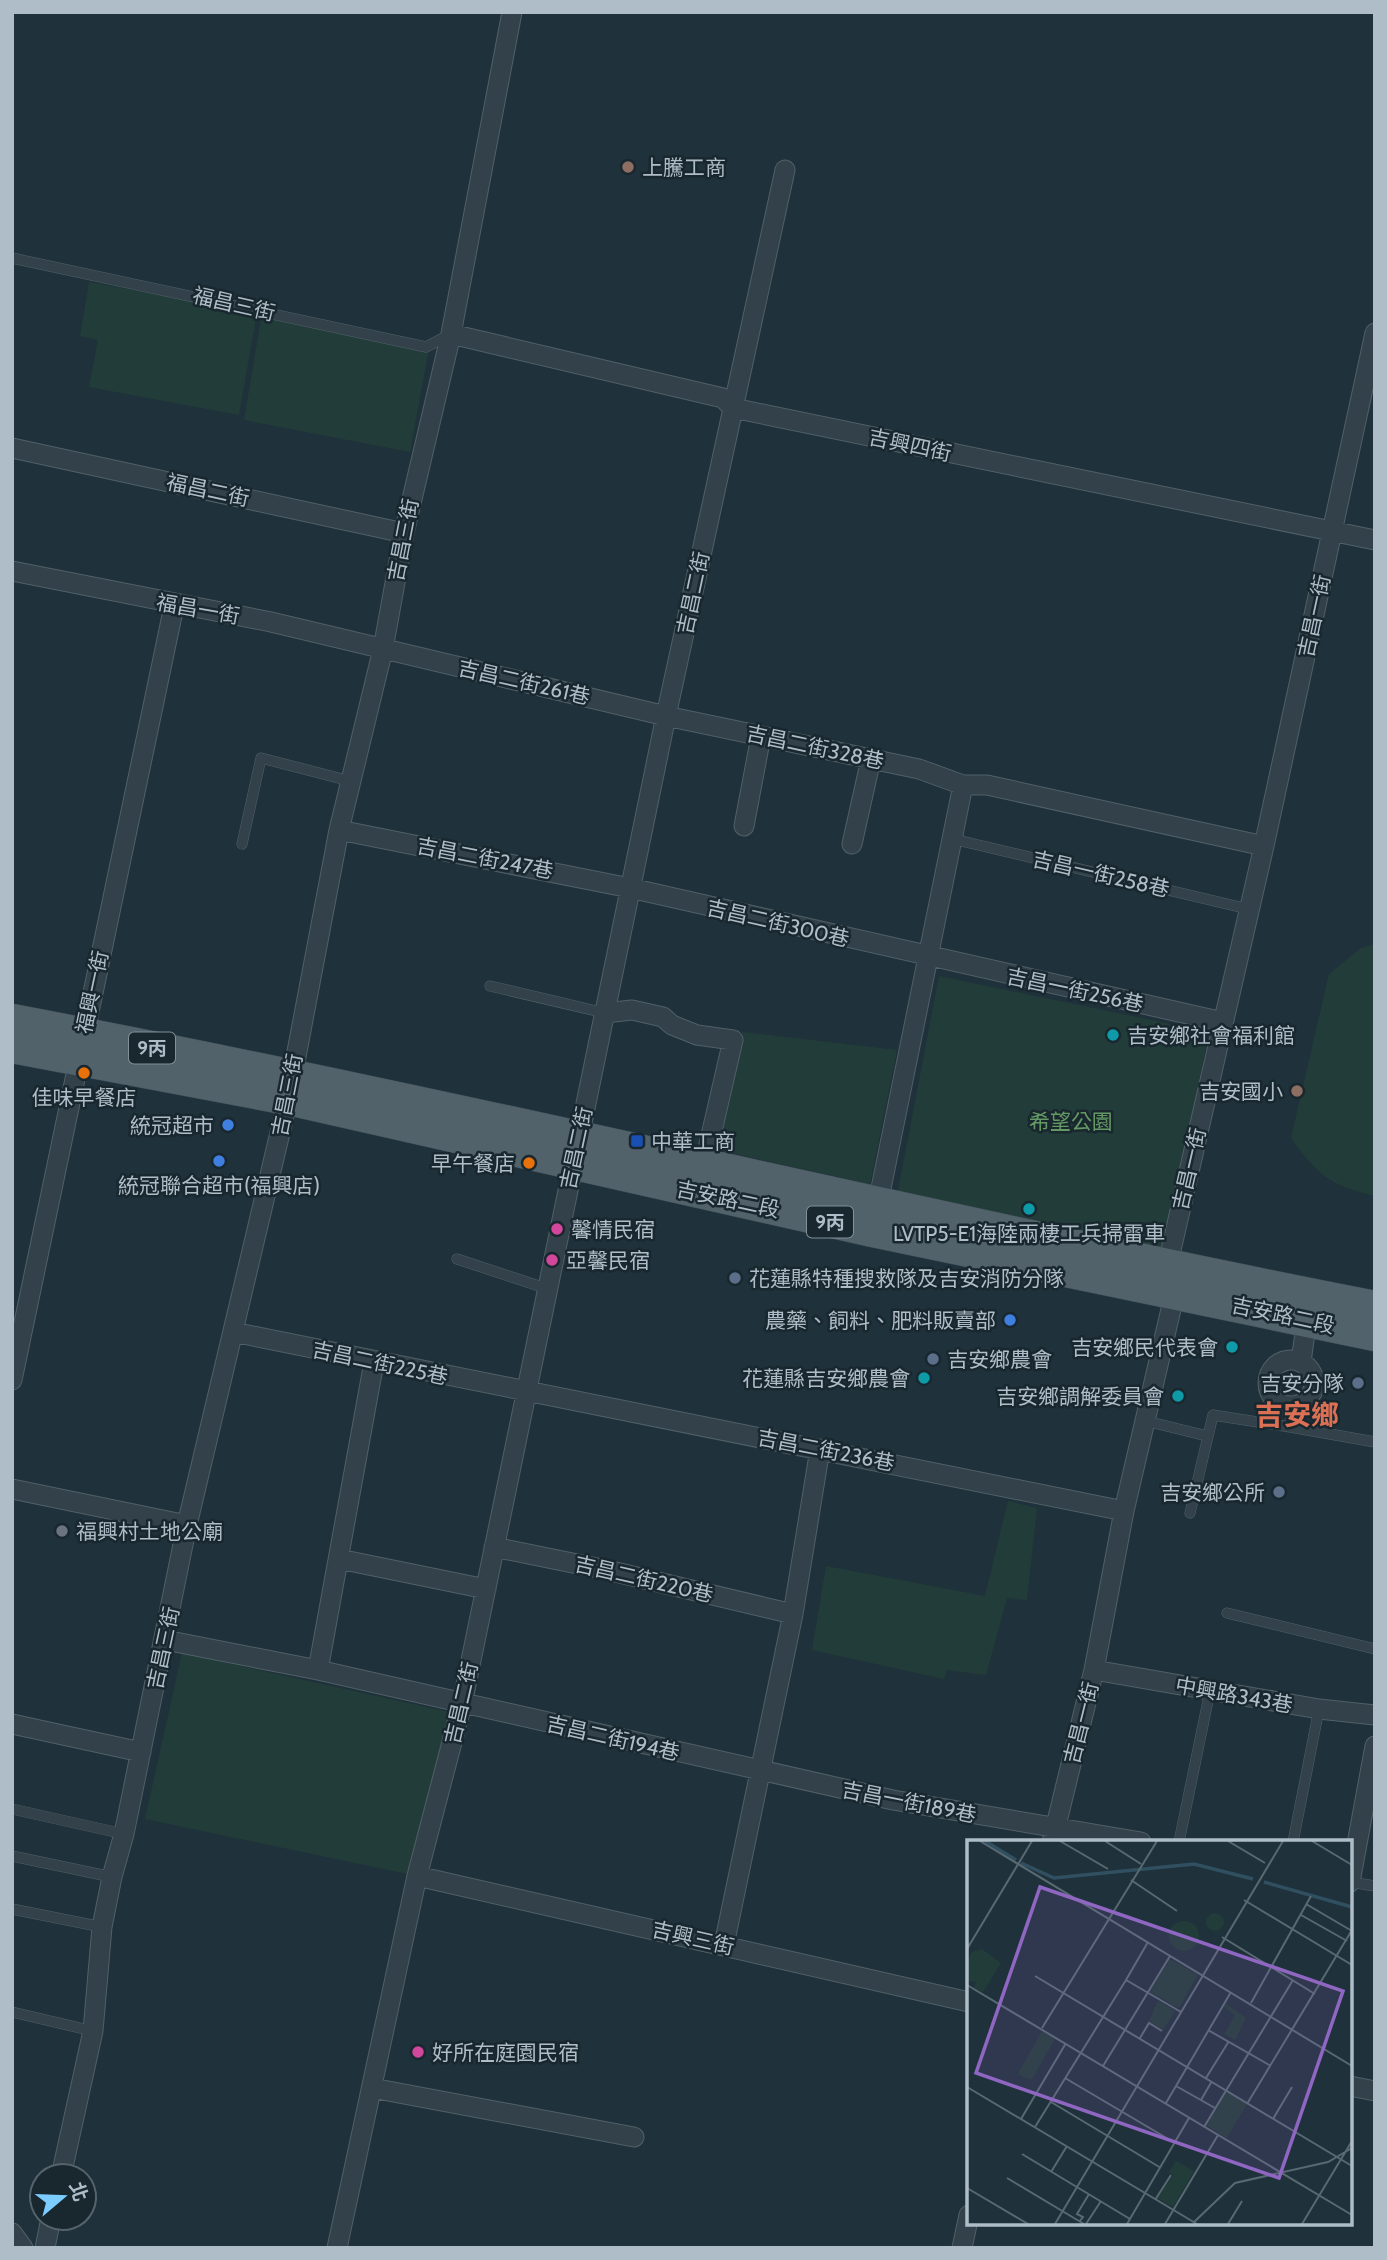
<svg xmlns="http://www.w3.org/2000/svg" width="1387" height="2260" font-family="Cabin,'Noto Sans TC',sans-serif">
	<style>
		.green { fill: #223d39 }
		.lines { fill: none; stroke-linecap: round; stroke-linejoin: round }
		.service-casing { stroke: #516068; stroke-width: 11 }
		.minor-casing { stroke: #516068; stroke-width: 21 }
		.primary-casing { stroke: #404e57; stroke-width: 33 }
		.service { stroke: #33424a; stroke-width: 10 }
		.minor { stroke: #33424a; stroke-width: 19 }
		.primary { stroke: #51626b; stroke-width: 32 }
		.education-dot { fill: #8d6e63; stroke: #19272f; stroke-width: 2.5 }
		.culture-dot { fill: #0f9aa8; stroke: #19272f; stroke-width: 2.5 }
		.food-dot { fill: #e8710a; stroke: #19272f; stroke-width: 2.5 }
		.shop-dot { fill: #3f7fe0; stroke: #19272f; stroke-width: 2.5 }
		.transit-dot { fill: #1a4fb4; stroke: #19272f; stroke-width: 2.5 }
		.hotel-dot { fill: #d1479c; stroke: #19272f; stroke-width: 2.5 }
		.service-dot { fill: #5c6f8a; stroke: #19272f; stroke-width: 2.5 }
		.worship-dot { fill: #6b7280; stroke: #19272f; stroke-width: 2.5 }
		.labels { text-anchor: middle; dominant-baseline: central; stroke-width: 5; stroke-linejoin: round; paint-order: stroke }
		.shield { fill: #19272f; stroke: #819099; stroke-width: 2 }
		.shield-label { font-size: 19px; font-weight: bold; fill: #aebdc7 }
		.poi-label { font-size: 21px; fill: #aebdc7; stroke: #19272f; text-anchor: start }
		.street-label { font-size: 21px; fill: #aebdc7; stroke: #19272f }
		.park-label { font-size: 21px; fill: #649964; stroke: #19272f }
		.district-label { font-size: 28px; font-weight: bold; fill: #db7055; stroke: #19272f }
		.inset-river { fill: none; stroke: #305061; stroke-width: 3.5 }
		.inset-road { fill: none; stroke: #586972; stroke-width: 2 }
		.view { fill: #8f66c2; fill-opacity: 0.15; stroke: #8f66c2; stroke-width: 3.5 }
		.inset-edge { fill: none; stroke: #aebdc7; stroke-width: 3.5 }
	</style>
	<rect width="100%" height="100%" fill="#1f313a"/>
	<path class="green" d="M 89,282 L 257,312 L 239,415 L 89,387 L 98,340 L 80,336 Z
		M 262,313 L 430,343 L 410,452 L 244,420 Z
		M 1375,944 L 1375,1196 C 1329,1185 1318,1175 1291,1138 L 1329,974 L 1361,948 Z
		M 939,976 L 1209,1032 L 1163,1257 L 896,1201 Z
		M 742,1032 L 897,1050 L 870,1184 L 713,1149 Z
		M 1008,1501 L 1037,1508 L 1027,1600 L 1007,1598 L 986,1675 L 947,1670 L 944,1679 L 812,1650 L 826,1566 L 985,1596 Z
		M 182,1653 L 449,1712 L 417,1876 L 145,1819 Z"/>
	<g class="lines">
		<g class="service-casing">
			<path id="service" d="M 12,258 L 426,347 L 451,334
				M 953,839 L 1248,909
				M 242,844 L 261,758 L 350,781
				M 490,986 L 605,1013
				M 457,1259 L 548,1289
				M 1292,1405 L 1290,1427 L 1375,1442
				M 1146,1421 L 1207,1436
				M 1190,1513 L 1213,1415 L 1290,1427
				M 1227,1613 L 1375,1649
				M 12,1809 L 124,1834
				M 1179,1842 L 1210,1691
				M 1293,1842 L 1319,1709
				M 12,1856 L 112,1877
				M 1350,1882 L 1375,1886
				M 12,1909 L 102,1927
				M 12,2012 L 93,2031"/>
		</g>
		<g class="minor-casing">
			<path id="minor" d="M 451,334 L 723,398 L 733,408 L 1375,540
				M 12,448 L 404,533
				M 12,571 L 271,622 L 666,716 L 919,769 L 963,785
				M 744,826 L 761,736
				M 339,830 L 630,888 L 1223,1022
				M 852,844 L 871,759
				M 605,1013 L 632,1010 L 663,1017 L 672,1025 L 697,1035 L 733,1040 L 709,1144
				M 876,1213 L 963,785 L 987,785 L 1264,846
				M 233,1332 L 1124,1511
				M1268 1383a23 23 0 1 1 46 0a23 23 0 1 1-46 0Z
				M 1301,1362 L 1308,1311
				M 12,1380 L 174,606
				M 12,1489 L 187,1525
				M 494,1547 L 607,1570 L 793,1614
				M 339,1559 L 486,1589
				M 165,1640 L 318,1670 L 893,1800 L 1141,1842
				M 318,1670 L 374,1362
				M 1094,1670 L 1319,1709 L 1375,1715
				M 12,1724 L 141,1752
				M 1052,1842 L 1094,1670 L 1124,1511 L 1175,1292 L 1168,1263 L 1264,846 L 1375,333
				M 417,1876 L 969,2002
				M 1350,1882 L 1375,1746
				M 724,1945 L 793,1614 L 820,1449
				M 1350,2086 L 1375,2091
				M 372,2088 L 634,2137
				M 61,2176 L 93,2031 L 102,1927 L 112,1877 L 124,1834 L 187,1525 L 288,1099 L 339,830 L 383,649 L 404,533 L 451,334 L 512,12
				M 12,2233 L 23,2248
				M 45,2248 L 51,2218
				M 337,2248 L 417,1876 L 462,1704 L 666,716 L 785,170
				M 962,2248 L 969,2215"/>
		</g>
		<g class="primary-casing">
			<path id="primary" d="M 12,1020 C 469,1106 919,1218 1375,1307
				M 12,1047 L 288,1099 L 872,1231 L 1375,1335"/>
		</g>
		<use href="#service" class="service"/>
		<use href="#minor" class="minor"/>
		<use href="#primary" class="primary"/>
	</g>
	<g class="education-dot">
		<circle cx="628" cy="167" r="7"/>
		<circle cx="1297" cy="1091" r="7"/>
	</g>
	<g class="culture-dot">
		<circle cx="1113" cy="1035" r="7"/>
		<circle cx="1029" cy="1209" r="7"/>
		<circle cx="1232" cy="1347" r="7"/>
		<circle cx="924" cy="1378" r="7"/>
		<circle cx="1178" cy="1396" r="7"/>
	</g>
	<g class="food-dot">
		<circle cx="84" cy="1073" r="7"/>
		<circle cx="529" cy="1163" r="7"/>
	</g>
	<g class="shop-dot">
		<circle cx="228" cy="1125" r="7"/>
		<circle cx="219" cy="1161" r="7"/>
		<circle cx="1010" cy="1320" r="7"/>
	</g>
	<rect class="transit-dot" x="630" y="1134" width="14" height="14" rx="3.5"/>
	<g class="hotel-dot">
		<circle cx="557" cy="1229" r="7"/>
		<circle cx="552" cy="1260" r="7"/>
		<circle cx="418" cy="2052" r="7"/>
	</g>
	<g class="service-dot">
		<circle cx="735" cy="1278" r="7"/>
		<circle cx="933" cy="1359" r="7"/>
		<circle cx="1358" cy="1383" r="7"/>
		<circle cx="1279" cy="1492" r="7"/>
	</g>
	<circle class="worship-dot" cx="62" cy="1531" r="7"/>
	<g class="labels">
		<g class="shield">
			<rect x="129" y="1032.5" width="46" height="31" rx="5"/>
			<rect x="807" y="1206.5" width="46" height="31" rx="5"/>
		</g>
		<g class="shield-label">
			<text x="152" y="1048">9丙</text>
			<text x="830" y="1222">9丙</text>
		</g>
		<g class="poi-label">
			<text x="642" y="167">上騰工商</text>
			<text x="1127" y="1035">吉安鄉社會福利館</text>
			<text x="1283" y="1091" text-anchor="end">吉安國小</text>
			<text x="84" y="1097" text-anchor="middle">佳味早餐店</text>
			<text x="214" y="1125" text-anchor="end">統冠超市</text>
			<text x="651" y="1141">中華工商</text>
			<text x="515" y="1163" text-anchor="end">早午餐店</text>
			<text x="219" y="1185" text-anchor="middle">統冠聯合超市(福興店)</text>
			<text x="571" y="1229">馨情民宿</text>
			<text x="1029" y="1233" text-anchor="middle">LVTP5-E1海陸兩棲工兵掃雷車</text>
			<text x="566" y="1260">亞馨民宿</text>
			<text x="749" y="1278">花蓮縣特種搜救隊及吉安消防分隊</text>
			<text x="996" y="1320" text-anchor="end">農藥、飼料、肥料販賣部</text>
			<text x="1218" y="1347" text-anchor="end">吉安鄉民代表會</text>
			<text x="947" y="1359">吉安鄉農會</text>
			<text x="910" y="1378" text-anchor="end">花蓮縣吉安鄉農會</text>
			<text x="1344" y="1383" text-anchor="end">吉安分隊</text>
			<text x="1164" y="1396" text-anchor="end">吉安鄉調解委員會</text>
			<text x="1265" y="1492" text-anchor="end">吉安鄉公所</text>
			<text x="76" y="1531">福興村土地公廟</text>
			<text x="432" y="2052">好所在庭園民宿</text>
		</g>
		<g class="street-label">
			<text transform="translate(234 304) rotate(13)">福昌三街</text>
			<text transform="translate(910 445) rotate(12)">吉興四街</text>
			<text transform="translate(208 490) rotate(12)">福昌二街</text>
			<text transform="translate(403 540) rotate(-79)">吉昌三街</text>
			<text transform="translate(693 593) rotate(-78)">吉昌二街</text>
			<text transform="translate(198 609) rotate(10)">福昌一街</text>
			<text transform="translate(1314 616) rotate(-78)">吉昌一街</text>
			<text transform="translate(524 682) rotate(13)">吉昌二街261巷</text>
			<text transform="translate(815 747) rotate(12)">吉昌二街328巷</text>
			<text transform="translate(485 858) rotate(11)">吉昌二街247巷</text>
			<text transform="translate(1101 874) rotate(13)">吉昌一街258巷</text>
			<text transform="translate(778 923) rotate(13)">吉昌二街300巷</text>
			<text transform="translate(1075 990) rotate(12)">吉昌一街256巷</text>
			<text transform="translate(92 992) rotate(-78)">福興一街</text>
			<text transform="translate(287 1095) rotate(-79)">吉昌三街</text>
			<text transform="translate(576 1148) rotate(-78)">吉昌二街</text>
			<text transform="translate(1189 1169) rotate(-77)">吉昌一街</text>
			<text transform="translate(728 1199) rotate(12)">吉安路二段</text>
			<text transform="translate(1283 1315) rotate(12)">吉安路二段</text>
			<text transform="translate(380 1363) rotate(12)">吉昌二街225巷</text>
			<text transform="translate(826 1450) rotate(11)">吉昌二街236巷</text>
			<text transform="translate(644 1579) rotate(13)">吉昌二街220巷</text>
			<text transform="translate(163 1648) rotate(-78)">吉昌三街</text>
			<text transform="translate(1234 1695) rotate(10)">中興路343巷</text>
			<text transform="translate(461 1703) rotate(-77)">吉昌二街</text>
			<text transform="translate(1081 1723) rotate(-76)">吉昌一街</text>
			<text transform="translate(613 1738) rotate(13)">吉昌二街194巷</text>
			<text transform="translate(909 1802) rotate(11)">吉昌一街189巷</text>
			<text transform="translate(693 1938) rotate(13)">吉興三街</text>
		</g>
		<g class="park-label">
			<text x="1071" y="1121">希望公園</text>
		</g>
		<g class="district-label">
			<text x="1297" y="1415">吉安鄉</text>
		</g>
	</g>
	<g transform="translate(967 1840)">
		<rect width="385" height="385" fill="#1f313a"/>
		<path d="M239 82a9 9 0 1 1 18 0a9 9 0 1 1-18 0ZM202 96a15 15 0 1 1 30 0a15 15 0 1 1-30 0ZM 15,109 L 34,123 L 16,152 L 6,148 L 9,142 L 0,141 L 0,121 L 5,112 ZM 203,119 L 231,135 L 212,168 L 183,152 ZM 191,161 L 208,171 L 196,190 L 182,181 ZM 259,164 L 279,178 L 268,200 L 257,194 L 268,175 L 257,167 ZM 75,191 L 88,199 L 65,239 L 58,238 L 51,234 ZM 259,252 L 280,264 L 260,298 L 239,285 ZM 209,321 L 227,331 L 206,367 L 190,358 L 206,335 L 202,332 Z" fill="#223d39"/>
		<path class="inset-river" d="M 18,1 L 49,20M 54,23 L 87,38 L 227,24 L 286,39M 297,42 L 385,67"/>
		<path class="inset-road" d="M 13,1 L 385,226M 93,1 L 141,29M 138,1 L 174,24M 261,1 L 298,23M 345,1 L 385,25M 164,40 L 210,71M 277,60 L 385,125M 339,64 L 385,91M 334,75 L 380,101M 255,97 L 348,154M 181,102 L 159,140 L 214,172M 0,109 L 65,1M 68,136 L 385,326M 0,145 L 385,375M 284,163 L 344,56M 75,188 L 190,1M 241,190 L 304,226M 173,198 L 182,183 L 195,191M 136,226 L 203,116M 98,238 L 208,303M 239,238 L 262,201M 209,246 L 248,268M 0,247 L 230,384M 234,260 L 245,241M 84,262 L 194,328M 199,263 L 264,152M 280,264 L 385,90M 54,279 L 99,203M 306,279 L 325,247M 68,287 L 159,140M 237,287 L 326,140M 55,314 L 163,379M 84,332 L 100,306M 40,338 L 117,384M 0,348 L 61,384M 188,360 L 204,335M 112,382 L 116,377 L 110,374 L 122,354M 226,383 L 268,343 L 361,322 L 385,308M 88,384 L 316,1M 119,384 L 134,361M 160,384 L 222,278M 198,384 L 251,295M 261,384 L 275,361M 335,384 L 385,301"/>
		<path class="view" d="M 73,47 L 376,151 L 312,338 L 9,233 Z"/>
		<rect width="385" height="385" class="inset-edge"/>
	</g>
	<rect width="1387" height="2260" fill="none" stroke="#aebdc7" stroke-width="28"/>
	<g transform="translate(63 2197) rotate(71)"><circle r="33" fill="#19272f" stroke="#55636c" stroke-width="2"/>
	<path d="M0-5L12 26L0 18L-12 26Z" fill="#7bcdff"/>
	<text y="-10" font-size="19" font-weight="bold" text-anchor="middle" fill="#aebdc7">北</text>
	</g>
</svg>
